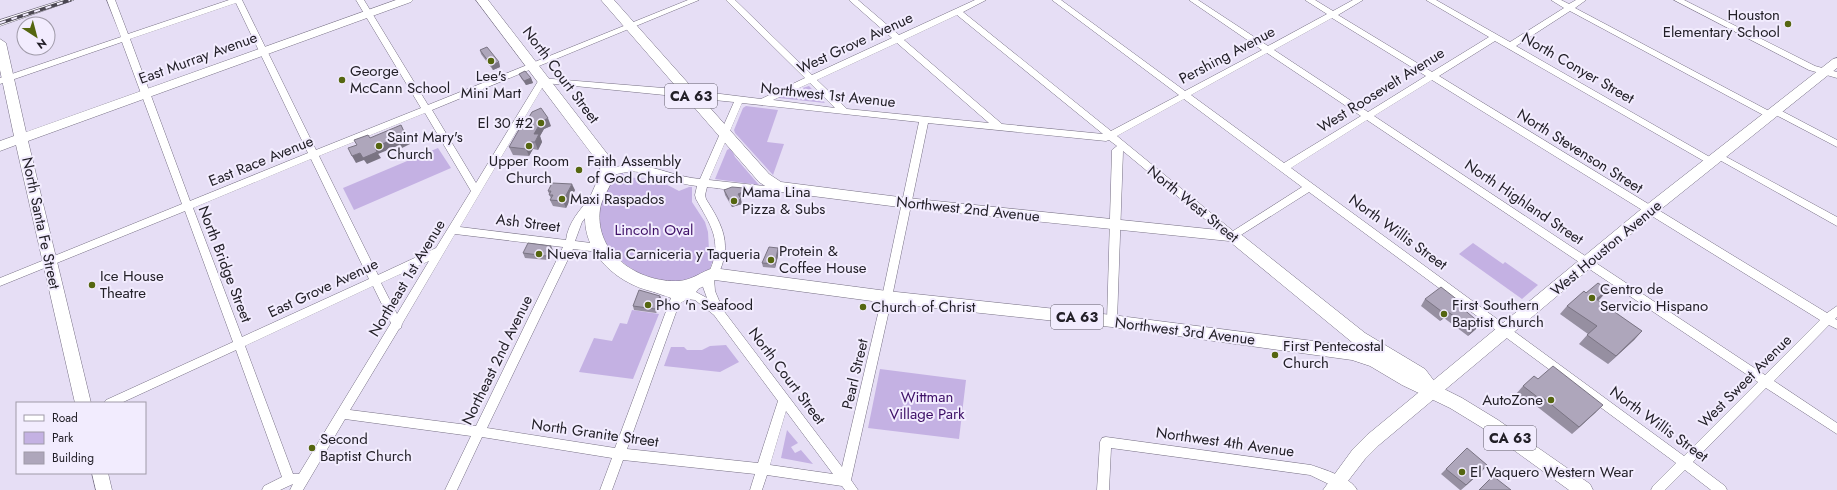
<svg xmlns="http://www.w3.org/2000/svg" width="1837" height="490" font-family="Jost,sans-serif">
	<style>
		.green { fill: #c4b1e3 }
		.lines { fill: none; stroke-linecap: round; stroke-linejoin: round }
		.street-casing { stroke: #777084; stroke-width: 1 }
		.secondary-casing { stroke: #777084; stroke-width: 1 }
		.primary-casing { stroke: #777084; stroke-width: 1 }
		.street { fill: #fff; fill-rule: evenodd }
		.secondary { fill: #fff; fill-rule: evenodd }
		.primary { fill: #fff; fill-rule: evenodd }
		.rail-casing { stroke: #4b4752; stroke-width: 3.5 }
		.rail { stroke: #f2ecfe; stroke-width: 2; stroke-dasharray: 6; stroke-linecap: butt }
		.wall { fill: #968fa1 }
		.shaded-wall { fill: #7a7483 }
		.building { fill: #aea6bb; stroke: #7a7483 }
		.poi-dot { fill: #556610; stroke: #f2ecfe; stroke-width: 1.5 }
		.labels { text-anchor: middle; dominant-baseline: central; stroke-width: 4; stroke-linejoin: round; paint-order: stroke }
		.shield { fill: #f2ecfe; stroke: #615d68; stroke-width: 1 }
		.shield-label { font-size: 14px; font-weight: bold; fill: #232028 }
		.poi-label { font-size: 15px; fill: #232028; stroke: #f2ecfe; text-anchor: start }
		.street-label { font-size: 15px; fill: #232028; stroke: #f2ecfe }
		.park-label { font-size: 15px; fill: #3d0f66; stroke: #f2ecfe }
	</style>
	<rect width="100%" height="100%" fill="#e6def5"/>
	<path class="green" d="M 809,86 L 825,103 L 779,98 L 780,95 Z
		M 746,106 L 778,110 L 767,142 L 784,144 L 773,175 L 735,133 L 734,130 L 743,108 Z
		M 438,148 L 451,168 L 354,210 L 343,188 Z
		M 731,148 L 735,157 L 759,185 L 715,179 L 727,150 Z
		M 623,171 L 623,174 L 626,177 L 658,180 L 679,191 L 689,187 L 692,187 L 692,202 L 705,222 L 708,232 L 709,250 L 713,260 L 709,271 C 702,275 692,282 684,282 C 652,284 621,269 605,241 C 600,233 596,221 598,212 C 600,200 609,186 613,175 Z
		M 1473,243 L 1503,264 L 1505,262 L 1538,285 L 1522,299 L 1459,254 Z
		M 632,310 L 659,314 L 633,379 L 579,372 L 594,338 L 612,341 L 620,323 L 627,324 Z
		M 726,345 L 739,362 L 720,372 L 664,366 L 671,347 L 684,347 L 687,350 L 702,350 L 710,346 Z
		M 880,369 L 966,380 L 959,439 L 868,428 Z
		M 787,430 L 798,443 L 791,447 L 795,453 L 801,450 L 813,464 L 781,458 Z"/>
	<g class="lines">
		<g class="street-casing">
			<path id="street" d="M 62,0 L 74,0 L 0,26 L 0,20 Z
				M 107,0 L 115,0 L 128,34 L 229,0 L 242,0 L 316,150 L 421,108 L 356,0 L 364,0 L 428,105 L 688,0 L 699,0 L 432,110 L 476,183 L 540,78 L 688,90 L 761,99 L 805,78 L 726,0 L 735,0 L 812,75 L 892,38 L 849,0 L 858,0 L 899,35 L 975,0 L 986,0 L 963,12 L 1111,131 L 1179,95 L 1052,0 L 1061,0 L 1185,91 L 1262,50 L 1189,0 L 1198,0 L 1268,46 L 1327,14 L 1305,0 L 1315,0 L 1333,11 L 1353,0 L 1363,0 L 1338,15 L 1432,72 L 1489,37 L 1426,0 L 1436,0 L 1510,42 L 1564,8 L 1551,0 L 1561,0 L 1569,4 L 1576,0 L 1586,0 L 1575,8 L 1771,112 L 1772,109 L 1778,109 L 1837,140 L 1837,147 L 1774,114 L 1773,117 L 1767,117 L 1570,11 L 1516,46 L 1715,160 L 1717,162 L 1715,164 L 1709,164 L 1495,41 L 1439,76 L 1827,313 L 1837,306 L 1837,317 L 1835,319 L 1837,320 L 1837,329 L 1829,325 L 1774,381 L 1837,423 L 1837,434 L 1766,388 L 1693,462 L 1725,486 L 1727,490 L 1711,490 L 1685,470 L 1665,490 L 1651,490 L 1653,486 L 1676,463 L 1309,192 L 1233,240 L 1229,239 L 1123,151 L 1117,321 L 1116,324 L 1112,325 L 1108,324 L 1107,321 L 1112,150 L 1117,146 L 1109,140 L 1106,141 L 928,123 L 892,297 L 851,480 L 858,490 L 845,490 L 842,486 L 767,475 L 762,490 L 750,490 L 755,474 L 623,460 L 612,490 L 600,490 L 612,458 L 482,437 L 457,490 L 445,490 L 471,436 L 345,419 L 303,490 L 290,490 L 293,484 L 280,490 L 262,490 L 264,486 L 282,477 L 236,350 L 121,403 L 104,403 L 106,400 L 233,342 L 185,211 L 0,286 L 0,278 L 182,204 L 122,42 L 0,84 L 0,78 L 121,37 ZM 236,3 L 308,153 L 190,201 L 130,39 ZM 957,15 L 1103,134 L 1002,124 L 904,40 ZM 1332,18 L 1426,76 L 1368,112 L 1274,50 ZM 897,43 L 989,123 L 847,109 L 817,80 ZM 1267,53 L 1361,116 L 1284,163 L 1191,95 ZM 1432,80 L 1820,320 L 1765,375 L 1374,116 ZM 545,83 L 734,102 L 700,179 C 678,177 659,168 639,165 C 627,163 615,167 605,171 L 603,173 L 608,176 C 618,174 629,170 639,172 C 659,175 677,184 697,186 L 695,195 L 696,199 C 710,224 723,241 710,270 C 708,274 706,273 704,277 L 703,287 L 707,298 L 696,292 L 703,283 L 702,280 C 694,278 689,286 684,291 L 670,290 L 655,284 L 651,285 L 650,288 L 651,291 L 671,298 L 615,448 L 487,428 L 573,249 L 599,252 L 603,251 L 604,248 L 603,245 L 599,244 L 575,241 L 582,222 L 600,199 L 595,195 L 592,196 C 580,209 568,223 566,240 L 460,227 ZM 810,83 L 835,108 L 773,100 ZM 1184,99 L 1302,187 L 1233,231 L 1117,136 ZM 742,103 L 919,122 L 882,297 L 842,467 L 723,310 L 715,291 L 714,278 L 717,277 C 733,245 723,226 706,199 L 705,195 L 707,187 C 720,188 776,198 783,187 L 778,184 L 764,186 L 709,180 ZM 425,113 L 471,191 L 436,248 L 378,275 L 319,156 ZM 1367,120 L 1758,382 L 1684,456 L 1291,168 ZM 311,159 L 369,279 L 242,337 L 193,208 ZM 455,234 L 563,247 L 476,426 L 350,410 L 399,329 L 401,328 L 402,324 ZM 429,261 L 397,314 L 381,283 ZM 373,286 L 391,323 L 299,474 L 293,474 L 245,346 ZM 687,299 L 695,300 L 714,315 L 778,401 L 758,463 L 627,449 L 679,304 ZM 786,411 L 833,474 L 770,465 Z
				M 1674,0 L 1684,0 L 1815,66 L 1837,72 L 1837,78 L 1809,70 Z
				M 1719,153 L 1837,217 L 1837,226 L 1716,158 L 1714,156 Z
				M 1106,437 L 1311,465 C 1323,469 1352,478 1357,490 L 1341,490 L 1310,475 L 1111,448 L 1109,490 L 1097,490 L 1100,442 L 1102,438 Z"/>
		</g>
		<g class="secondary-casing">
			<path id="secondary" d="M 396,0 L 413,0 L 411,2 L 28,141 L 91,403 L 75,403 L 16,145 L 0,151 L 0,141 L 14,136 L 0,70 L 0,39 L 6,43 L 26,132 Z
				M 1837,58 L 1837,68 L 1655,214 L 1379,445 L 1365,459 L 1341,490 L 1323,490 L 1353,449 L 1367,435 L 1645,206 L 1833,59 Z
				M 92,473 L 108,473 L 112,490 L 96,490 Z"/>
		</g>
		<g class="primary-casing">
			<path id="primary" d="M 476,0 L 488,0 L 612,160 C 621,176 602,194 600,209 C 594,254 639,283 679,281 C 692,280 701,272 713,268 L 887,291 L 1112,315 L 1352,346 L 1367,351 L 1353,343 L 1229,241 L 907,208 L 773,191 L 759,182 L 601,0 L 614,0 L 769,174 L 781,182 L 907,198 L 1238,232 L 1365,333 L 1425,369 L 1438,386 L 1462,398 L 1498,420 L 1590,484 L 1593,490 L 1569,490 L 1486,430 L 1450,408 L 1402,385 L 1370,366 L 1352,360 L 1112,327 L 887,303 L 715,280 C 704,287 694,291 681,293 C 638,299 586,265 585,220 C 584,198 602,182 600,165 Z"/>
		</g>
		<use href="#street" class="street"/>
		<use href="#secondary" class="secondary"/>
		<use href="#primary" class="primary"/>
		<g class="rail-casing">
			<path id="rail" d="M 0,23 L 70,0"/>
		</g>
		<use href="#rail" class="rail"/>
	</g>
	<path class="wall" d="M 480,50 L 499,62 L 500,67 L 493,70 L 481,54 Z
		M 519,74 L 531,78 L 533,83 L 526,85 L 521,78 Z
		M 528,119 L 551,126 L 544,129 L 540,136 L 542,142 L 538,150 L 533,149 L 529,156 L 513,155 L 509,147 L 531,127 Z
		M 575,190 L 566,208 L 553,206 L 550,200 L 551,199 L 548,191 Z
		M 724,190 L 745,193 L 744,197 L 740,198 L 742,204 L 732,207 L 725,195 Z
		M 553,250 L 548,260 L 525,258 L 523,253 Z
		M 779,252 L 775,268 L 763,267 L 762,263 Z
		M 1608,290 L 1597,301 L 1642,331 L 1634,340 L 1608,364 L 1579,344 L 1588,334 L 1560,314 L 1567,306 L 1586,293 Z
		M 660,296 L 662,300 L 656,313 L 634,310 L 633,306 Z
		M 1425,299 L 1456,304 L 1476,329 L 1468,336 L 1444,318 L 1440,321 L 1421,306 Z
		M 1538,379 L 1596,412 L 1572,434 L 1535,405 L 1533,407 L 1516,394 L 1523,386 Z
		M 1487,465 L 1482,471 L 1461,490 L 1460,490 L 1441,474 L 1446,469 Z"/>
	<path class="shaded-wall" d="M 499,62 L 500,67 L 493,70 L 491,65 Z
		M 531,78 L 533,83 L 526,85 L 524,81 Z
		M 548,118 L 551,126 L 544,129 L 540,136 L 542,142 L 538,150 L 535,142 L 534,134 L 541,122 Z
		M 401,125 L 410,144 L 402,148 L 398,141 Z
		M 396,138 L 400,145 L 378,154 L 375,147 Z
		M 530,142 L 533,149 L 529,156 L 526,149 Z
		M 377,152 L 381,158 L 367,164 L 364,160 L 356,163 L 352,156 L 360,153 Z
		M 572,184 L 575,190 L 566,208 L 563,201 Z
		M 744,188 L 745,193 L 744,197 L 739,198 L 738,194 Z
		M 741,199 L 742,204 L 732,207 L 731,203 Z
		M 551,246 L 553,250 L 548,260 L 546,256 Z
		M 778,248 L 779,252 L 775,268 L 775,264 Z
		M 1608,290 L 1600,299 L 1588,308 L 1596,299 Z
		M 660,296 L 662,300 L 656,313 L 655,309 Z
		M 1448,312 L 1444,318 L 1440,321 L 1445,314 Z
		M 1480,323 L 1476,329 L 1468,336 L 1473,329 Z
		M 1642,331 L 1634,340 L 1608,364 L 1616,356 Z
		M 1603,405 L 1596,412 L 1572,434 L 1579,427 Z
		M 1487,465 L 1482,471 L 1461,490 L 1466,485 Z"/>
	<path class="building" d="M 487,47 L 499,62 L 491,65 L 480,50 Z
		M 525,71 L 531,78 L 524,81 L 519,74 Z
		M 541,108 L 548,118 L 541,122 L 534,134 L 539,134 L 535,142 L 530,142 L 526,149 L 509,147 L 521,126 L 533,128 L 528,119 L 532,112 Z
		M 401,125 L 407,138 L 398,141 L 396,138 L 375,147 L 377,152 L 363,158 L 360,153 L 352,156 L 348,148 L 357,145 L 354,140 L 368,135 L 370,138 Z
		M 552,183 L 572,184 L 563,201 L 550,200 L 553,195 L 549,195 L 551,191 L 548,191 Z
		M 732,187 L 744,188 L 743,192 L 738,194 L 741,199 L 731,203 L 724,190 Z
		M 528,243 L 551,246 L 546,256 L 523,253 Z
		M 769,247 L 778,248 L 775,264 L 762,263 Z
		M 1598,283 L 1608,290 L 1596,299 L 1642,331 L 1616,356 L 1587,335 L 1597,326 L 1567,306 L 1584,291 L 1586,293 Z
		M 1441,287 L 1459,301 L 1456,303 L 1480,323 L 1473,329 L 1448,312 L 1445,314 L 1425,299 Z
		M 639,290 L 660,296 L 655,309 L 633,306 Z
		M 1553,366 L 1603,405 L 1579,427 L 1542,397 L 1540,399 L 1523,386 L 1534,376 L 1538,379 Z
		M 1467,448 L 1487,465 L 1466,485 L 1446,469 Z
		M 1493,476 L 1511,490 L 1479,490 Z"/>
	<g class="poi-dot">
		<circle cx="1788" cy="24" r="4"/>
		<circle cx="491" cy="61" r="4"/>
		<circle cx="342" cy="80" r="4"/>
		<circle cx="541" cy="123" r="4"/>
		<circle cx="379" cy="146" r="4"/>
		<circle cx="529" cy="146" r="4"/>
		<circle cx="579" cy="170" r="4"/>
		<circle cx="562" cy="199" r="4"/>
		<circle cx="734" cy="201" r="4"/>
		<circle cx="539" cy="254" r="4"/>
		<circle cx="771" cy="260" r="4"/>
		<circle cx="92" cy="285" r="4"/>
		<circle cx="1592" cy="298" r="4"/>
		<circle cx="648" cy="305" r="4"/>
		<circle cx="863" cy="307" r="4"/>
		<circle cx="1444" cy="314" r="4"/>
		<circle cx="1275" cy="355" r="4"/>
		<circle cx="1551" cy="400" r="4"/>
		<circle cx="312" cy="448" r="4"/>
		<circle cx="1462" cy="472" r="4"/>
	</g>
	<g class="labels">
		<g class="shield">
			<rect x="665" y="84" width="52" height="24" rx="3"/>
			<rect x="1051" y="305" width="52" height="24" rx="3"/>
			<rect x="1484" y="426" width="52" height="24" rx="3"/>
		</g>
		<g class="shield-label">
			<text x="691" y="96">CA 63</text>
			<text x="1077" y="317">CA 63</text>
			<text x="1510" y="438">CA 63</text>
		</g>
		<g class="poi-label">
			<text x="1780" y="15" text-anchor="end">Houston<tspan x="1780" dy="17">Elementary School</tspan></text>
			<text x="350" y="71">George<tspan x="350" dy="17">McCann School</tspan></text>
			<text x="491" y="76" text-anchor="middle">Lee's<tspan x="491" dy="17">Mini Mart</tspan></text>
			<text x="533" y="123" text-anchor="end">El 30 #2</text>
			<text x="387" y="137">Saint Mary's<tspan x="387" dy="17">Church</tspan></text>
			<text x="529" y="161" text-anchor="middle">Upper Room<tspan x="529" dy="17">Church</tspan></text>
			<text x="587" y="161">Faith Assembly<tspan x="587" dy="17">of God Church</tspan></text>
			<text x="742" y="192">Mama Lina<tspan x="742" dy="17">Pizza &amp; Subs</tspan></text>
			<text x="570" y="199">Maxi Raspados</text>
			<text x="779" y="251">Protein &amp;<tspan x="779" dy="17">Coffee House</tspan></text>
			<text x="547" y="254">Nueva Italia Carniceria y Taqueria</text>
			<text x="100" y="276">Ice House<tspan x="100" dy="17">Theatre</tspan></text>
			<text x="1600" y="289">Centro de<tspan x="1600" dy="17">Servicio Hispano</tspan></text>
			<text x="656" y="305">Pho 'n Seafood</text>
			<text x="1452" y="305">First Southern<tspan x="1452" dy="17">Baptist Church</tspan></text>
			<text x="871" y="307">Church of Christ</text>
			<text x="1283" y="346">First Pentecostal<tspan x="1283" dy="17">Church</tspan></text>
			<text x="1543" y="400" text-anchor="end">AutoZone</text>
			<text x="320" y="439">Second<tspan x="320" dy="17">Baptist Church</tspan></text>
			<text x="1470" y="472">El Vaquero Western Wear</text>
		</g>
		<g class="street-label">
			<text transform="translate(855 43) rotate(-25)">West Grove Avenue</text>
			<text transform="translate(1227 55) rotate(-28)">Pershing Avenue</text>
			<text transform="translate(198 58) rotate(-20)">East Murray Avenue</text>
			<text transform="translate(1578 68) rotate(30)">North Conyer Street</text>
			<text transform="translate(561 75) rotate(53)">North Court Street</text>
			<text transform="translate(1381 90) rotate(-32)">West Roosevelt Avenue</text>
			<text transform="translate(828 95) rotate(6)">Northwest 1st Avenue</text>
			<text transform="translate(1580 151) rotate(32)">North Stevenson Street</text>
			<text transform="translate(261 161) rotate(-22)">East Race Avenue</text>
			<text transform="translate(1524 202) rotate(34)">North Highland Street</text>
			<text transform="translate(1193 204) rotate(39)">North West Street</text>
			<text transform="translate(968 209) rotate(6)">Northwest 2nd Avenue</text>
			<text transform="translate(41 223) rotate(78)">North Santa Fe Street</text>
			<text transform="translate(528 223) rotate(7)">Ash Street</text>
			<text transform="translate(1398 232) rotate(36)">North Willis Street</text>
			<text transform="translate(1606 248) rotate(-40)">West Houston Avenue</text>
			<text transform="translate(225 264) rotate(69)">North Bridge Street</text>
			<text transform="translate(407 278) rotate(-59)">Northeast 1st Avenue</text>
			<text transform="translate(323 288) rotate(-25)">East Grove Avenue</text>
			<text transform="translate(1185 331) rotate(7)">Northwest 3rd Avenue</text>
			<text transform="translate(497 360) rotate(-64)">Northeast 2nd Avenue</text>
			<text transform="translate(855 374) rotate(-77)">Pearl Street</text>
			<text transform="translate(787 376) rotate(53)">North Court Street</text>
			<text transform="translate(1745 381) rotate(-45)">West Sweet Avenue</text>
			<text transform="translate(1659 424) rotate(36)">North Willis Street</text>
			<text transform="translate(595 433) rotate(8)">North Granite Street</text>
			<text transform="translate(1225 442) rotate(8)">Northwest 4th Avenue</text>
		</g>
		<g class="park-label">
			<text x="654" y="230">Lincoln Oval</text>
			<text x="927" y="397">Wittman<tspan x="927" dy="17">Village Park</tspan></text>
		</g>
	</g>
	<rect x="16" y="402" width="130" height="72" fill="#f2ecfe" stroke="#9f9aa8"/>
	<rect x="24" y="415" width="20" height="6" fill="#ffffff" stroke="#9f9aa8"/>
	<text x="52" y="422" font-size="12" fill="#232028">Road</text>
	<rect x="24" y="432" width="20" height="12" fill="#c4b1e3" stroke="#9f9aa8"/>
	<text x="52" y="442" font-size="12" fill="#232028">Park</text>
	<rect x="24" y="452" width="20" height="12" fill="#aea6bb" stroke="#9f9aa8"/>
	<text x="52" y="462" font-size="12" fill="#232028">Building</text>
	<g transform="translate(36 36) rotate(144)"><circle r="19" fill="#f2ecfe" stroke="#9f9aa8"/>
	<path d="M0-3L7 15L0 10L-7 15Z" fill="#556610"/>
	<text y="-6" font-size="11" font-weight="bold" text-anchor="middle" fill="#232028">N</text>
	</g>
</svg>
